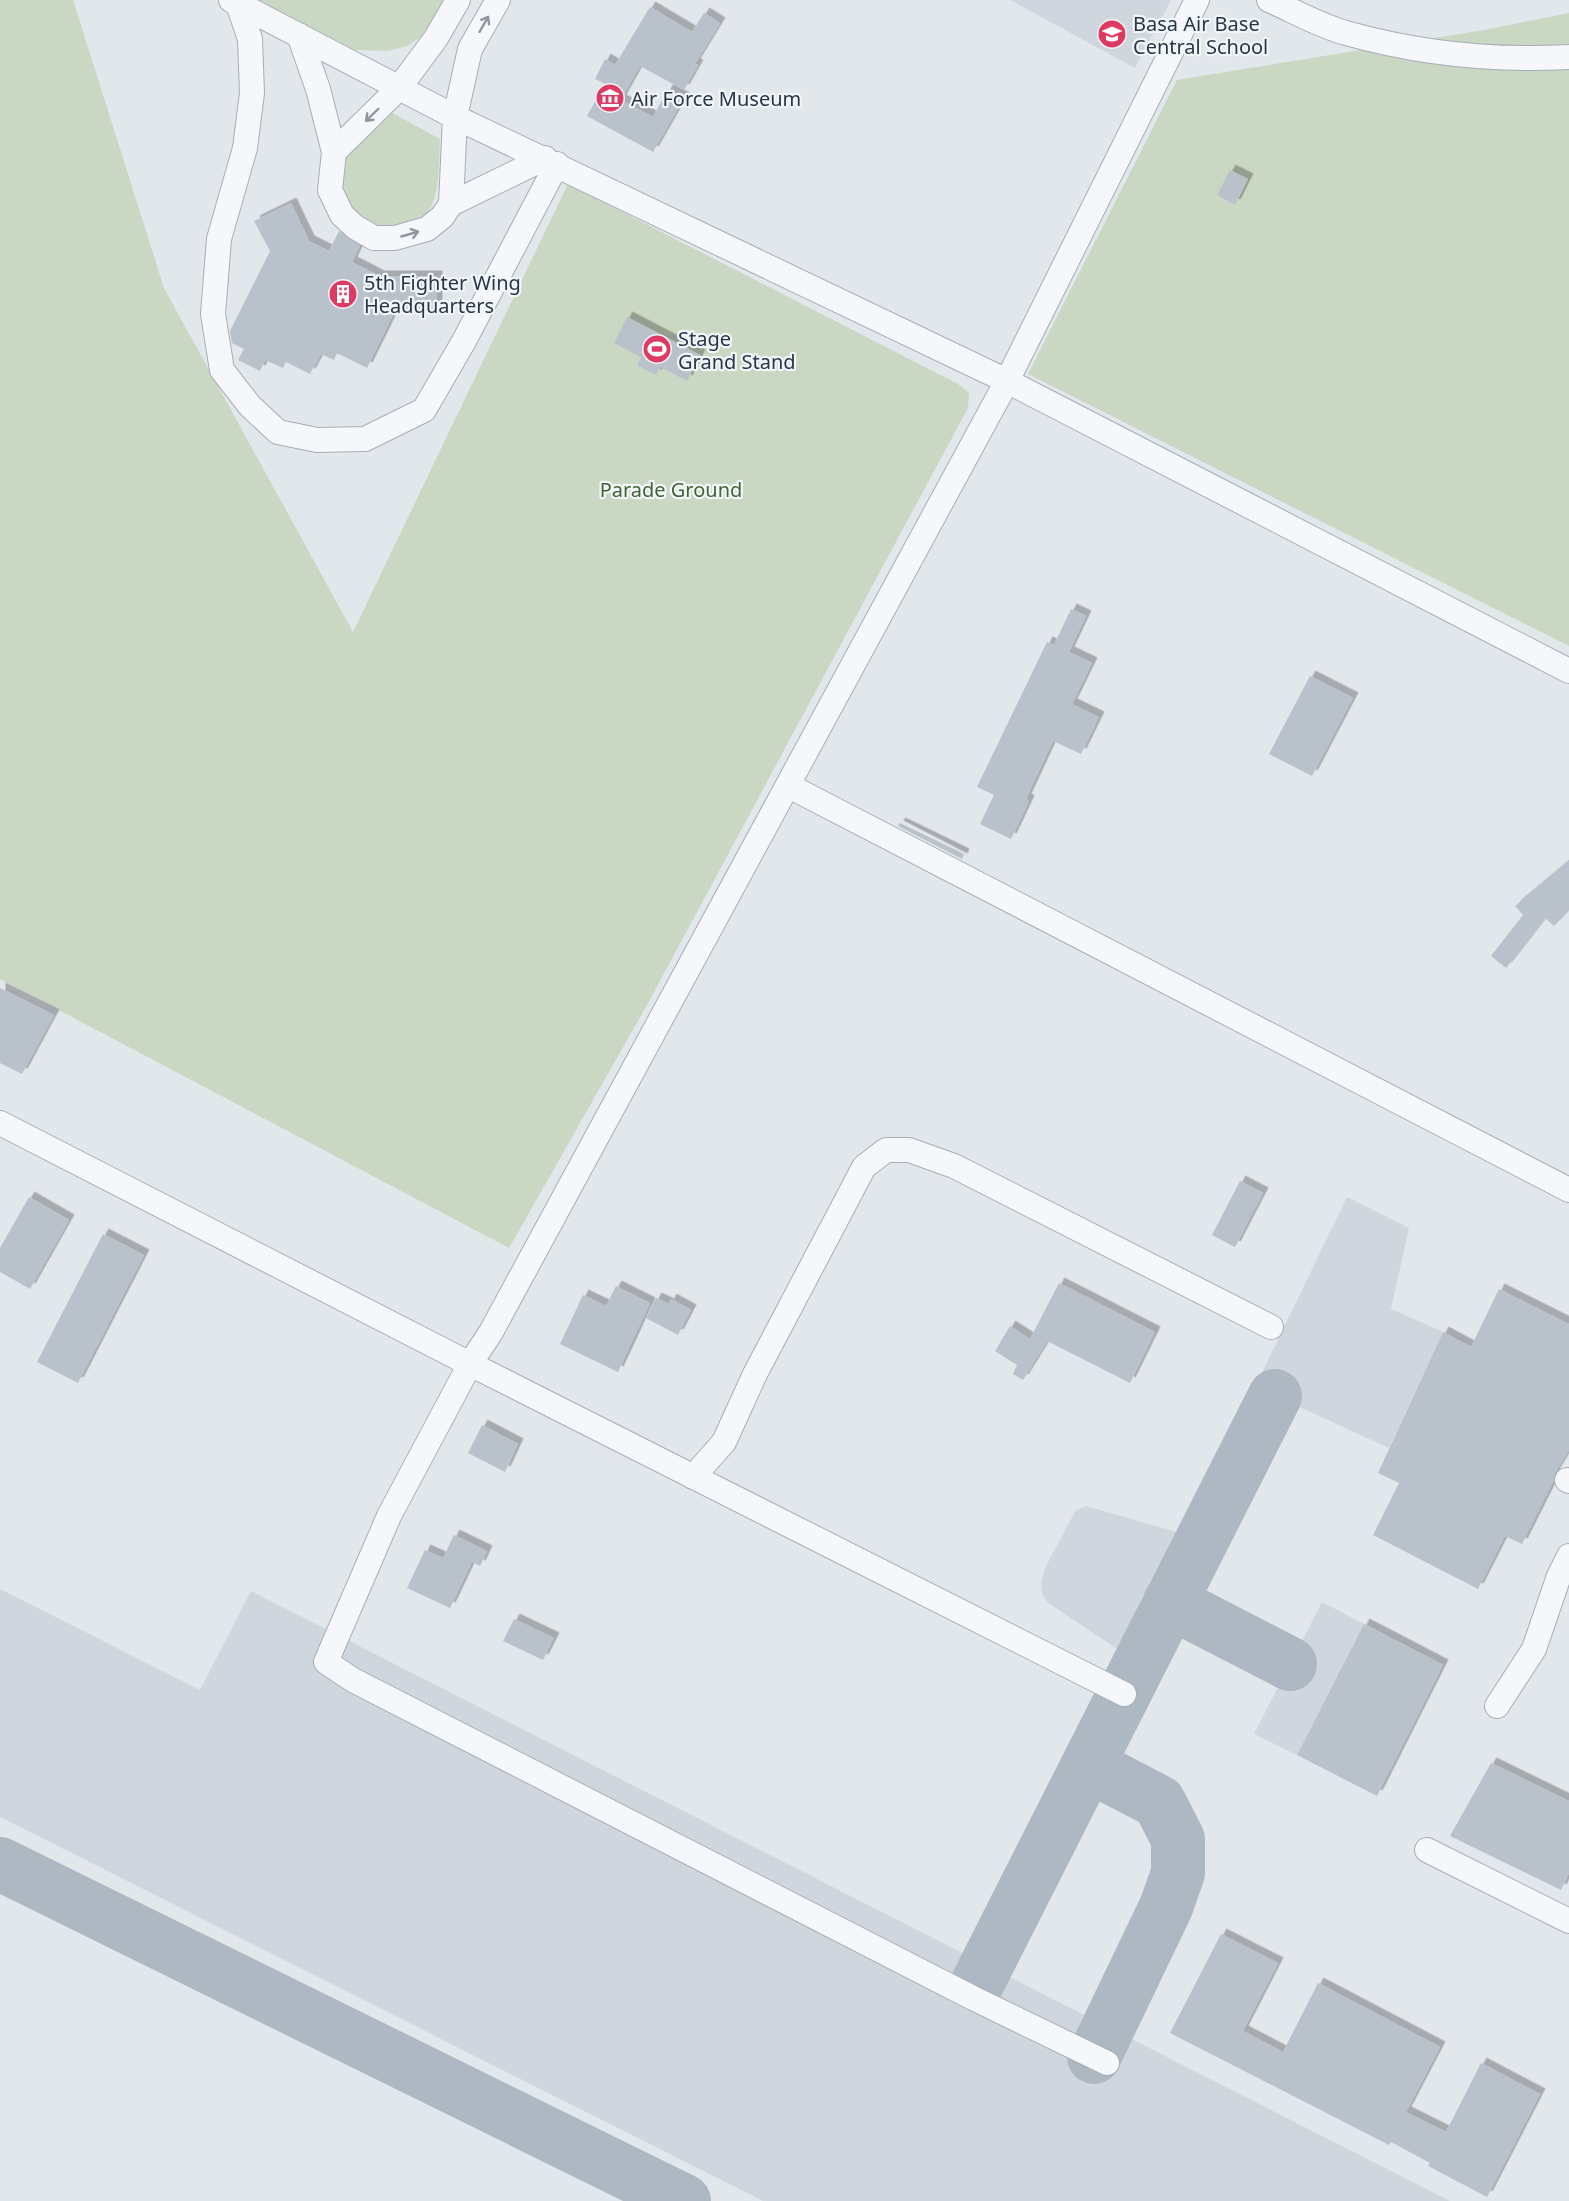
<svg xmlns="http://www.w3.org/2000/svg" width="1569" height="2201" font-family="'Noto Sans',sans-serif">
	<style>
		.built { fill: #d0d6de }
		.green { fill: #cad7c2 }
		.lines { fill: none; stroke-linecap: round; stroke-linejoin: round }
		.taxiway { stroke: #aeb8c2; stroke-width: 54 }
		.building { fill: #b9c1ca; filter: url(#shadow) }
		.minor-casing { stroke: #a6aeb7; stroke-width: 26 }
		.minor { stroke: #f5f7fa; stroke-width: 24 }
		.oneway { stroke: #8e96a0 }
		.labels { text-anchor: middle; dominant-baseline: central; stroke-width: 4.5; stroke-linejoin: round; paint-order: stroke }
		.poi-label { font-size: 20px; fill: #283646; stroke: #f2f6f9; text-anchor: start }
		.park-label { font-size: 20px; fill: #426334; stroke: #f2f6f9 }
	</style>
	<defs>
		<filter id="shadow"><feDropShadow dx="5.5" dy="-5.5" stdDeviation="0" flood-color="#0004"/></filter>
	</defs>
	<rect width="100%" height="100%" fill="#e2e7ec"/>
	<path class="built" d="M 1010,0 L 1171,0 L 1135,68 Z
		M 1347,1197 L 1409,1228 L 1391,1309 L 1443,1332 L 1389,1448 L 1255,1387 Z
		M 1086,1506 L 1180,1533 L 1120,1651 L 1048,1603 L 1042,1594 L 1041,1583 L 1045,1568 L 1076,1510 Z
		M 0,1589 L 200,1690 L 251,1591 L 1450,2201 L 763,2201 L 0,1817 Z
		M 1322,1602 L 1364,1624 L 1297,1755 L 1254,1734 Z"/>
	<path class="green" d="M 0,0 L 73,0 L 164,288 L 353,632 L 568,184 L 958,384 L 969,393 L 968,408 L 647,1005 L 509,1248 L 0,979 Z
		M 259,0 L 447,0 L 427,33 L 407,46 L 388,51 L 355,50 Z
		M 1569,13 L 1569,646 L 1028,374 L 1177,80 L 1484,30 Z
		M 387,110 L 440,139 C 438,168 443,214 410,227 C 402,230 391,231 382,232 L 343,208 L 337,161 Z"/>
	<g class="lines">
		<path class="taxiway" d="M 1170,1602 L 1290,1664
			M 1088,1765 L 1159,1802 L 1178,1839 L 1178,1873 L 1166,1907 L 1094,2057
			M 0,1864 L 684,2201
			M 978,1982 L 1275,1396"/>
	</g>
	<path class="building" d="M 650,7 L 692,32 L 704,13 L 720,23 L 695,64 L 698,65 L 684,90 L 640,66 L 621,100 L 653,117 L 668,89 L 684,98 L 653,152 L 587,116 L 605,84 L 595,79 L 605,59 L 615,65 Z
		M 1230,170 L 1248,179 L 1235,205 L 1217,195 Z
		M 291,203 L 309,241 L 329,251 L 339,231 L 360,246 L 352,262 L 379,276 L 437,276 L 437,312 L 394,313 L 367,368 L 337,353 L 334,360 L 321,354 L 310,374 L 286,362 L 283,368 L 265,360 L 260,371 L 238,360 L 244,349 L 232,343 L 230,331 L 270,251 L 254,221 Z
		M 627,317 L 700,355 L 687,381 L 660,367 L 656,375 L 637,365 L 641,357 L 614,343 Z
		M 1071,609 L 1086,616 L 1069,652 L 1092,663 L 1072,704 L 1099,717 L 1081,754 L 1053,741 L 1026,799 L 1029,801 L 1011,839 L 980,824 L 994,795 L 977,787 L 1047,642 L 1054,645 Z
		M 1310,676 L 1353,698 L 1312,776 L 1269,754 Z
		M 900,823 L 964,854 L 962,859 L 898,826 Z
		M 1569,861 L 1569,910 L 1554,926 L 1545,918 L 1506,968 L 1491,956 L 1523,915 L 1515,906 Z
		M 0,988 L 54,1015 L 22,1074 L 0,1063 Z
		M 1240,1181 L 1263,1193 L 1235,1247 L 1212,1235 Z
		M 29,1197 L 69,1220 L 30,1289 L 0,1272 L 0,1248 Z
		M 103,1234 L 144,1255 L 78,1383 L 37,1362 Z
		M 1059,1283 L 1155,1332 L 1130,1383 L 1047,1341 L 1023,1380 L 1013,1374 L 1017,1365 L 995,1351 L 1010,1326 L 1030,1339 Z
		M 616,1286 L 650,1303 L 618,1372 L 560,1344 L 583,1295 L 606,1306 Z
		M 1499,1289 L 1569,1324 L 1569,1450 L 1555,1473 L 1553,1482 L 1522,1544 L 1505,1536 L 1478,1589 L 1373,1535 L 1399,1483 L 1378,1473 L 1443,1332 L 1471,1347 Z
		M 656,1298 L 669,1304 L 671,1299 L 691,1310 L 678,1335 L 646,1318 Z
		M 482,1425 L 518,1444 L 505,1472 L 468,1453 Z
		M 454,1535 L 487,1551 L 480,1566 L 472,1562 L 450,1608 L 407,1588 L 425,1550 L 443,1558 Z
		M 514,1619 L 554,1638 L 543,1660 L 503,1641 Z
		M 1364,1624 L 1443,1665 L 1377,1796 L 1297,1755 Z
		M 1491,1763 L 1569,1801 L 1569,1873 L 1561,1890 L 1450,1836 Z
		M 1221,1934 L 1278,1963 L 1243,2031 L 1283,2052 L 1318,1983 L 1440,2047 L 1406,2112 L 1446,2132 L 1481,2063 L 1540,2094 L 1487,2197 L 1428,2166 L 1430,2163 L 1391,2142 L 1389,2145 L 1170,2033 Z"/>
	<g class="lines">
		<g class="minor-casing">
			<path id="minor" d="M 231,0 L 455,117 L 1007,381 L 1569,671
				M 458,0 L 436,38 L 399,88 L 334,152 L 330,190 L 342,215 L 355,227 L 374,238 L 395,238 L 427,229 L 442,217 L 451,204 L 455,117 L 470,49 L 498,0
				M 1269,0 C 1294,11 1320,26 1346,33 C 1417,53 1495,61 1569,57
				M 238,4 L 250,39 L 252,93 L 245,148 L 219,239 L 213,314 L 222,370 L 250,406 L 278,432 L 317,440 L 365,439 L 424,410 L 464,341 L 557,164
				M 299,35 L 318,89 L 334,152
				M 451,204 L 545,158
				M 789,786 L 1569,1190
				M 0,1123 L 470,1364 L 389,1516 L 326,1662 L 353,1680 L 973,1998 L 1107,2063
				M 693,1477 L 724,1442 L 755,1374 L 864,1167 L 886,1150 L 909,1150 L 954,1166 L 1271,1327
				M 1567,1480 L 1569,1481
				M 1124,1694 L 470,1364 L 491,1332 L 1007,381 L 1197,0
				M 1497,1706 L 1534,1649 L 1559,1576 L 1569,1556
				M 1427,1850 L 1569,1921"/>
		</g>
		<use href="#minor" class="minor"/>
	</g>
	<defs><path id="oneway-shaft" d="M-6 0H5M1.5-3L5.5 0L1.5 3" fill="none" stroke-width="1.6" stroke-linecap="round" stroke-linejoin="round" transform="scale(1.5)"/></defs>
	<g class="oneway">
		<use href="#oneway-shaft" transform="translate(484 24) rotate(-60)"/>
		<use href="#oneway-shaft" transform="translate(372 115) rotate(136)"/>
		<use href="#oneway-shaft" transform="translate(410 234) rotate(-16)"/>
	</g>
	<defs>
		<g id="school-disc" transform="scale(1.5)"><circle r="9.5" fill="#dd3b64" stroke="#f2f6f9"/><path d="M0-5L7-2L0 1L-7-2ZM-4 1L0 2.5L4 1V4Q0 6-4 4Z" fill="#fff"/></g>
		<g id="museum-disc" transform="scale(1.5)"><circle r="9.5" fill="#dd3b64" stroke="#f2f6f9"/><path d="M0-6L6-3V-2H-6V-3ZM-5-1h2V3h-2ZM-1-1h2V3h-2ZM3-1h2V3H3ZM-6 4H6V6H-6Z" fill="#fff"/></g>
		<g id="building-disc" transform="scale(1.5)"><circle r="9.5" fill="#dd3b64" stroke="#f2f6f9"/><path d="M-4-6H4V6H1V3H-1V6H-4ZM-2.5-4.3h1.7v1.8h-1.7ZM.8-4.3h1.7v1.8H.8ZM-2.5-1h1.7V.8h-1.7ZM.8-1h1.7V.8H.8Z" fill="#fff"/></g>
		<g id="stadium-disc" transform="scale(1.5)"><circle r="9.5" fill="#dd3b64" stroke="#f2f6f9"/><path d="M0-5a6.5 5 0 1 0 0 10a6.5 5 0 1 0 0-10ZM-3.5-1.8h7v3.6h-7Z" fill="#fff"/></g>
	</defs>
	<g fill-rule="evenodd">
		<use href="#school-disc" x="1112" y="34"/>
		<use href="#museum-disc" x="610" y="98"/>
		<use href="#building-disc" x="343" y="294"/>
		<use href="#stadium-disc" x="657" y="349"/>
	</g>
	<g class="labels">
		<g class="poi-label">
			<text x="1133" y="23">Basa Air Base<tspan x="1133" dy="23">Central School</tspan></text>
			<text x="631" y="98">Air Force Museum</text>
			<text x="364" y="282">5th Fighter Wing<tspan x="364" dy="23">Headquarters</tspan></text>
			<text x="678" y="338">Stage<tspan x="678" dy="23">Grand Stand</tspan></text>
		</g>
		<g class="park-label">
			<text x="671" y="489">Parade Ground</text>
		</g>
	</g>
</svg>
